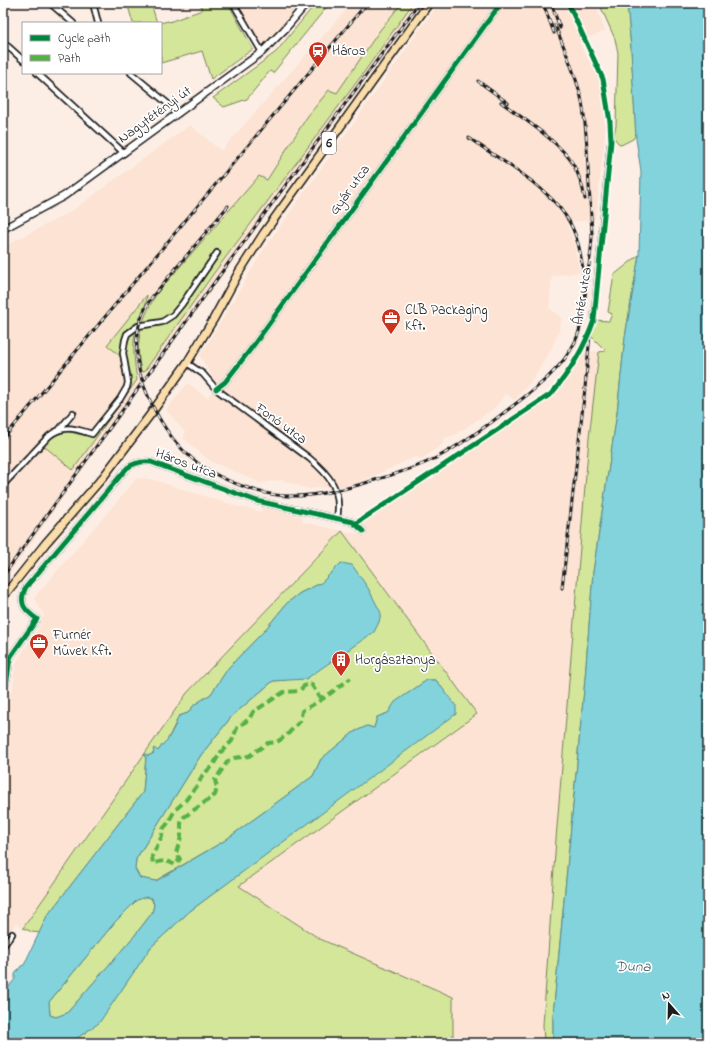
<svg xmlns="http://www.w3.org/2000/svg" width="711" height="1046" font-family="'Indie Flower',sans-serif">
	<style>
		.built { fill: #fce3d3 }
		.green { fill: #d3e69a; stroke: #78815b }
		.water { fill: #82d3dc; stroke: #598a8f; fill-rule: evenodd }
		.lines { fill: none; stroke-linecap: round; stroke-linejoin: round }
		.street-casing { stroke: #1c1c1c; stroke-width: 8 }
		.secondary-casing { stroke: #1c1c1c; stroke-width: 9 }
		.primary-casing { stroke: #1c1c1c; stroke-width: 10 }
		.street { stroke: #fff; stroke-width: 4.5 }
		.secondary { stroke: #fff; stroke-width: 6 }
		.primary { stroke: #faddab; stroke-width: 7 }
		.rail-casing { stroke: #1c1c1c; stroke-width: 3 }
		.rail { stroke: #fff; stroke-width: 1.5; stroke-dasharray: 4.5; stroke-linecap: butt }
		.quiet { stroke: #55b145; stroke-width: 4; stroke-dasharray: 8 4; stroke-linecap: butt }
		.cycleway-casing { stroke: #fff; stroke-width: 8 }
		.cycleway { stroke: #00873e; stroke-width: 5 }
		.labels { text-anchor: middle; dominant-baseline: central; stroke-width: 3.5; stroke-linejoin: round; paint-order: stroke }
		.shield { fill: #fff; stroke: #606060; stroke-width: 1 }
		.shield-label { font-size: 13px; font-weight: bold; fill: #1c1c1c }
		.poi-label { font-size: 14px; fill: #1c1c1c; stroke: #fff; text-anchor: start }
		.street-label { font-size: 14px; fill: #1c1c1c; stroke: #fff }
		.water-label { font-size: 15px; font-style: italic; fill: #405c5f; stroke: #fff }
	</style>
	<rect width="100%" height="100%" fill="#fdeee5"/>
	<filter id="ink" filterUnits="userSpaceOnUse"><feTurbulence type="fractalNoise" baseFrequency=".025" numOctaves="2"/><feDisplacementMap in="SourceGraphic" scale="8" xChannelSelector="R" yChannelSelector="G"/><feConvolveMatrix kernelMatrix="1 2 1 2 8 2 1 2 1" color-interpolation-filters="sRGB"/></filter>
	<g filter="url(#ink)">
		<path class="built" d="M 236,3 L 304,3 L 297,12 L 263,46 Z
			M 352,3 L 390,3 L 386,13 L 394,3 L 402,3 L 380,30 L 337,93 L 307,117 L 267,180 L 259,176 L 158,292 L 147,313 L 139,334 L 138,361 L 141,371 L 136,372 L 134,362 L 135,334 L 138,322 L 147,301 L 107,345 L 121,356 L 127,365 L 132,380 L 130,388 L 96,434 L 90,435 L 64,431 L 58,433 L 51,438 L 44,446 L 73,469 L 214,273 L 362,75 L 413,3 L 421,3 L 149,376 L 3,583 L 3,247 L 70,212 L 190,125 L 221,151 Z
			M 439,3 L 595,3 L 605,31 L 579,42 L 583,51 L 595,70 L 599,80 L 603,96 L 605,136 L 595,220 L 566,222 L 572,237 L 580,272 L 552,276 L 549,308 L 562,318 L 558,334 L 551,349 L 533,379 L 515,400 L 506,394 L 493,409 L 455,435 L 443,438 L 443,444 L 420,460 L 417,456 L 356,484 L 333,489 L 324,487 L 309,489 L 281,480 L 261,483 L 210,461 L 184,439 L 185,432 L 166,410 L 188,383 L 207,398 L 217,384 L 200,356 L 266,246 Z
			M 583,350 L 599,352 L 589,438 L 556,839 L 543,1025 L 544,1043 L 453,1043 L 453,997 L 320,939 L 239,886 L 477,714 L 342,531 L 187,693 L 23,928 L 16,923 L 3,941 L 3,702 L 13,689 L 16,663 L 39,627 L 44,615 L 34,598 L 137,478 L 150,479 L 236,506 L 261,512 L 263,507 L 303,517 L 302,522 L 342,531 L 359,534 L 365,530 L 361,523 L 523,416 L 559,391 Z"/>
		<path class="green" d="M 127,3 L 147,3 L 147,4 L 151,3 L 157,23 L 133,23 Z
			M 200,3 L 228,3 L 253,49 L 211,79 L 202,51 L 161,63 L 160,23 L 168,21 L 169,22 L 202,10 Z
			M 316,3 L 330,3 L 273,73 L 270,71 L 247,99 L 224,107 L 213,98 L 276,52 Z
			M 402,3 L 413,3 L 362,75 L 214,273 L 144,372 L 141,371 C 134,342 142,316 158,292 L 259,176 L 267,180 L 307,117 L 329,90 L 337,93 L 380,30 Z
			M 599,3 L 627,3 L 631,48 L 636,134 L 633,139 L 621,145 C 612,139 614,135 616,126 L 618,53 L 615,39 Z
			M 639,255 L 625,337 L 617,413 L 593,572 L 585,679 L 553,1016 L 553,1043 L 544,1043 L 543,1025 L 556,839 L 589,438 L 599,352 L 606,351 L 591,336 L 595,320 L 609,321 L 612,314 L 608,312 L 614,275 Z
			M 147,295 C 147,308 137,320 135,333 C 132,349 135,365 137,380 L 73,470 L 44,446 C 68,418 70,440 96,434 L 130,388 C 136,369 121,356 107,345 Z
			M 342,531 L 477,714 L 239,886 L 320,939 L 453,997 L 453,1043 L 67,1043 L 73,1041 L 99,1022 L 151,947 L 190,911 L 301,828 L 456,706 L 436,680 L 427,680 L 396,702 L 388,713 L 377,717 L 374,728 L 367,726 L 354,732 L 321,759 L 313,776 L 224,841 L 155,881 L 140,878 L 135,869 L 136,859 L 201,755 L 232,716 L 273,681 L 286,680 L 341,563 L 321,583 L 300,593 L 287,603 L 264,631 L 229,667 L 211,694 L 194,705 L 188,713 L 179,716 L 168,739 L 163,744 L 158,751 L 146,757 L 143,792 L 47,916 L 40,933 L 32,932 L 23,928 L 187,693 Z
			M 146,897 L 151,898 L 154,905 L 152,913 L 135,935 L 67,1013 L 56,1017 L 50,1015 L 49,1002 L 115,922 L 137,900 Z"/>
		<path class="water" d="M 627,3 L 708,3 L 708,1043 L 553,1043 L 553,1016 L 585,679 L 593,572 L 617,413 L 625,337 L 639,255 L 641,171 L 636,139 L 631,48 Z
			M 341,563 L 352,565 L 368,588 L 381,613 L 379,622 L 374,632 L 306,679 L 273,681 L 232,716 L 201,755 L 136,859 L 135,869 L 140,878 L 156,881 L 224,841 L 313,776 L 321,759 L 354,732 L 367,726 L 374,728 L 377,717 L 388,713 L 395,702 L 427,680 L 436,680 L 456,706 L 456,714 L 190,911 L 151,947 L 99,1023 L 73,1041 L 67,1043 L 3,1043 L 3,994 L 15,979 L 15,974 L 21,966 L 24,965 L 47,916 L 143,792 L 146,757 L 144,756 L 145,754 L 148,756 L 154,753 L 153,749 L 154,748 L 158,751 L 163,744 L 168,739 L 176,724 L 177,719 L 179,716 L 188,713 L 194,705 L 211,694 L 229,667 L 264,631 L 287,603 L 300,593 L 321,583 ZM 146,897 L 152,898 L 154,905 L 152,913 L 135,935 L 67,1013 L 56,1017 L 50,1015 L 49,1002 L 115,922 L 137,900 Z"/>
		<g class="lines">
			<g class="street-casing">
				<path id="street" d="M 50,3 L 73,23
					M 93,3 L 98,23
					M 233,3 L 262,52
					M 3,42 L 23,60
					M 37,73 L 124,153
					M 131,73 L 179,113
					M 187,363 L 203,374 L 216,389 L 309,458 C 330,475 342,491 337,518
					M 216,389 L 225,382 L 250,350 L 501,3
					M 59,430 L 73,413
					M 3,485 L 49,436 C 64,424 76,429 92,434 L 120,399 L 127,387 L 128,382 L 123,353 L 125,340 L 127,334 L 138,326 L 162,322 L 173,315 L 182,304 L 217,253
					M 3,688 C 10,678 7,666 11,656 L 37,619 C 24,610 18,603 26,587 L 127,468 C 135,462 142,461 151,462 L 257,501 L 353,522 L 363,531
					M 3,946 L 12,934"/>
			</g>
			<g class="secondary-casing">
				<path id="secondary" d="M 3,229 L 64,196 L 262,52 L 284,30 L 307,3"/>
			</g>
			<g class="primary-casing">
				<path id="primary" d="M 3,597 L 45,544 L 104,476 L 150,415 L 187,363 L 213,320 L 239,272 L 264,233 L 429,3"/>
			</g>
			<use href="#street" class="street"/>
			<use href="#secondary" class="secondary"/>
			<use href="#primary" class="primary"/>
			<g class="rail-casing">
				<path id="rail" d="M 543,3 L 554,33
					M 551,3 L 560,28
					M 478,81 L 508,103
					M 501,102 C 522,118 560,142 573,164 C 579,175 583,187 585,199
					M 469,138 C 500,160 544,184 565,215 C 578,233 581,255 584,276
					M 228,206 L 152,297 C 131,327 133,363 148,396 C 169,443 195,470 245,487 C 258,492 272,495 287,496 C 316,497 347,489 375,480 C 396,474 418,467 438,457 C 460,445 481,430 501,415 C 528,394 560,373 575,342 C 583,324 584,306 586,286 C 588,269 592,251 592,234 C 591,212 589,190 588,168 C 587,144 586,120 581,97 C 575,72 564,48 555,25
					M 3,439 L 367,3
					M 3,576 L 219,276 L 419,3
					M 562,588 L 585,388 L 608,144"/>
			</g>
			<use href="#rail" class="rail"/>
			<path class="quiet" d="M 324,698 L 319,696 L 311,684 L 304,686 L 299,691 L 284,692 L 253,712 L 249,719 L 237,728 L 232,741 L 221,752 L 213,765 L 202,776 L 199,783 L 185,801 L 175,810 L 168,823 L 163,829 L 162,836 L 152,856 L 153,864 C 162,860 167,860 175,865 L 180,859 L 176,853 L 181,837 L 181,823 L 184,817 L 215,795 L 217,788 L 215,780 L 228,761 L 234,758 L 249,756 L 268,743 L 277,742 L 287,735 L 300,721 L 302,711 L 324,698 L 351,678"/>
			<g class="cycleway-casing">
				<path id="cycleway" d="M 216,389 L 225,382 L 250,350 L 501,3
					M 355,524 L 551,394 C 569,373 585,346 594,320 L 611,141 L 610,122 L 603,79 L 568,3
					M 3,688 C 10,678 7,666 11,656 L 37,619 C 24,610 18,603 26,587 L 127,468 C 135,462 142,461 151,462 L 257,501 L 353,522 L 363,531"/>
			</g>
			<use href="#cycleway" class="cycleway"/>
		</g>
	</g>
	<defs>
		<g id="station-pin" transform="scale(1)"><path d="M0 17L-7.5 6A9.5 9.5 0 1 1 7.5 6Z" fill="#c8321e" stroke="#fff"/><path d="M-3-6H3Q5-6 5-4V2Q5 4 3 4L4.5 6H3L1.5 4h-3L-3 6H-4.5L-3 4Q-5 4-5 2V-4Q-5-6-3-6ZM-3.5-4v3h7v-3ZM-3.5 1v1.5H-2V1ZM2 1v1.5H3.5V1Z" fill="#fff"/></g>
		<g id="office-pin" transform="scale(1)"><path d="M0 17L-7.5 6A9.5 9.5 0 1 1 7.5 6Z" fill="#c8321e" stroke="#fff"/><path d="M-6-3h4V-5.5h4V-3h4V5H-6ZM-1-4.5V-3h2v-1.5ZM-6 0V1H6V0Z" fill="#fff"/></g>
		<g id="building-pin" transform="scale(1)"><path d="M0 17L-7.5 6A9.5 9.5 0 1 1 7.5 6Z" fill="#c8321e" stroke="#fff"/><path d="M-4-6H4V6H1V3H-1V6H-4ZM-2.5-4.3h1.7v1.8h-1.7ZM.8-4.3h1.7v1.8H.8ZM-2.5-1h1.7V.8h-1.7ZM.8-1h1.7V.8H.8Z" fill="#fff"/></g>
	</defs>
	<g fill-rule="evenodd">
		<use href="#station-pin" x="318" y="51"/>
		<use href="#office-pin" x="391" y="318"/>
		<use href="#office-pin" x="39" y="643"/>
		<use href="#building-pin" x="341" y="660"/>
	</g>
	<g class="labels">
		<rect class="shield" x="322" y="132" width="14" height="22" rx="3"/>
		<g class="shield-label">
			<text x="329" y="143">6</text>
		</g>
		<g class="poi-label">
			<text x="332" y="51">Háros</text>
			<text x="405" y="310">CLB Packaging<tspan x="405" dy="16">Kft.</tspan></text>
			<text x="53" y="635">Furnér<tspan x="53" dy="16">Művek Kft.</tspan></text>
			<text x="355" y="660">Horgásztanya</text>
		</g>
		<g class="street-label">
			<text transform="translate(155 115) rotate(-36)">Nagytétényi út</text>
			<text transform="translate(350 190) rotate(-54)">Gyár utca</text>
			<text transform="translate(583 296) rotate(-81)">Ártér utca</text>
			<text transform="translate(281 424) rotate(36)">Fonó utca</text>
			<text transform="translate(186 464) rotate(20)">Háros utca</text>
		</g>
		<g class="water-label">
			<text x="633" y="967">Duna</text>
		</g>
	</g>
	<rect width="711" height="1046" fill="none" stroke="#fff" stroke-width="16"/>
	<rect x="8" y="8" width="695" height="1030" fill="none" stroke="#1c1c1c" stroke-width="1.5" filter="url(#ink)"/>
	<rect x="22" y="22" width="140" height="52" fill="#ffffff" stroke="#a4a4a4"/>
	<rect x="30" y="35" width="20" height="6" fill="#00873e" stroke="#a4a4a4"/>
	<text x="58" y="42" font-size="12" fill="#1c1c1c">Cycle path</text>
	<rect x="30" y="55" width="20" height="6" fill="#55b145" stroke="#a4a4a4"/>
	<text x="58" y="62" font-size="12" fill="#1c1c1c">Path</text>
	<g transform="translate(669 1004) rotate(340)" stroke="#ffffff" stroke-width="3" paint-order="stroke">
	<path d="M0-3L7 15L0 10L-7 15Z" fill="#1c1c1c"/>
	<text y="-6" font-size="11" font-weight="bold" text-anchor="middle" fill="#1c1c1c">N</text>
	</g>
</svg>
